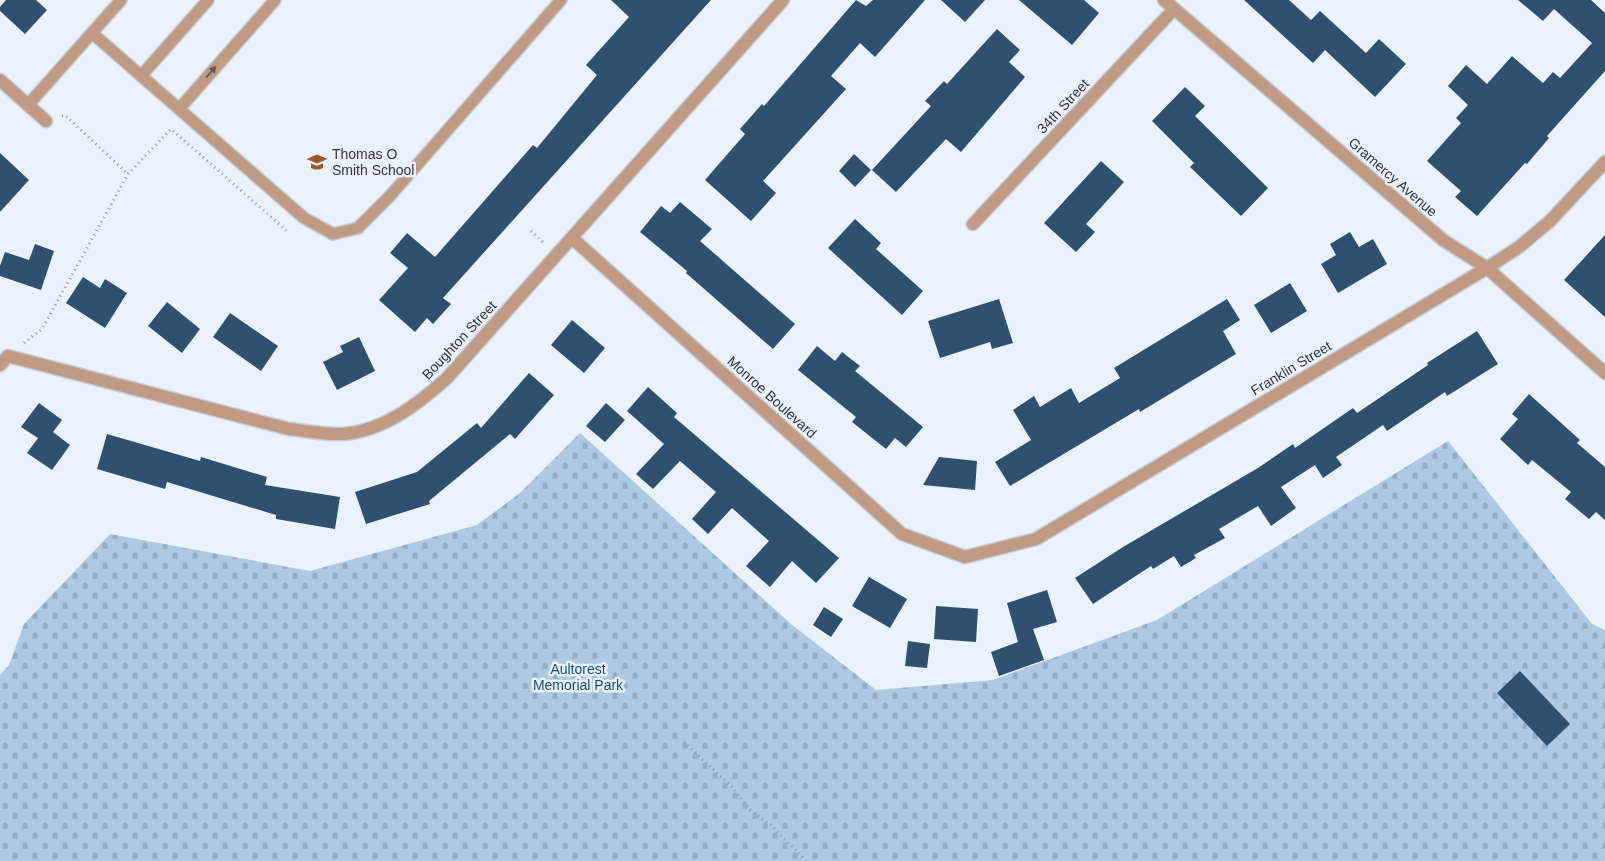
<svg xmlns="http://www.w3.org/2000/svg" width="1605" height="861" font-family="Helvetica,sans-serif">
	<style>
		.cemetery { fill: url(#cemetery-stones) }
		.building { fill: #305070 }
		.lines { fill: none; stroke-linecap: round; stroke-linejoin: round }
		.service-casing { stroke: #c5cdd6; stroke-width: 14 }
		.minor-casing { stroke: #c5cdd6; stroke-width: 15 }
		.path { stroke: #8e959c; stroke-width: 3; stroke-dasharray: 1 4; stroke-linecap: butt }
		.service { stroke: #c09a83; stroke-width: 11 }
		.minor { stroke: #c09a83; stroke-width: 12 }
		.oneway { fill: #645954 }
		.labels { text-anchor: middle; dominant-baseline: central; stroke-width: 5; stroke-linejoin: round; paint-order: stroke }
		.street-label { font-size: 14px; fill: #32363a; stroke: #eaf3fd }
		.poi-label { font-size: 14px; fill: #32363a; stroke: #eaf3fd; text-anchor: start }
		.park-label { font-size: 14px; fill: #184e7c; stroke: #eaf3fd }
	</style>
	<defs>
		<pattern id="cemetery-stones" width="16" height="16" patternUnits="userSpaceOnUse" patternTransform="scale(1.25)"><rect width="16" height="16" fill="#adc9e4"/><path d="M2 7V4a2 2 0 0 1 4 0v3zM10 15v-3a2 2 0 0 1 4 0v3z" fill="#95adc4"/></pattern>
	</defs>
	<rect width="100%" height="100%" fill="#eaf3fd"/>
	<path class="cemetery" d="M 580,433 L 791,624 L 876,690 L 993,680 L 1157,620 L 1448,441 L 1592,624 L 1605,630 L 1605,861 L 0,861 L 0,675 L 9,665 L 24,624 L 110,534 L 310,571 L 477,525 L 520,493 Z"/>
	<path class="building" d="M 6,0 L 36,0 L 47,10 L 25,34 L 0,11 L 0,7 Z
		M 611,0 L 711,0 L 443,298 L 451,304 L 433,324 L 427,318 L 415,332 L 379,300 L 408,268 L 390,253 L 407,233 L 435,257 L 533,145 L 537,148 L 597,75 L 586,65 L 629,17 Z
		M 856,0 L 866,6 L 873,0 L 925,0 L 875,57 L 860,43 L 831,76 L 846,89 L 763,181 L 776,193 L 751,221 L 705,180 L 745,134 L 740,129 L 762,104 L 764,106 Z
		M 941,0 L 985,0 L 965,22 Z
		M 1019,0 L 1084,0 L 1099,13 L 1072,45 Z
		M 1244,0 L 1289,0 L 1311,20 L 1320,11 L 1366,53 L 1379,39 L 1406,64 L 1375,97 L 1325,50 L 1313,63 Z
		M 1518,0 L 1591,0 L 1605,13 L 1605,71 L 1547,136 L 1549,138 L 1527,164 L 1525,163 L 1477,216 L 1455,197 L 1461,191 L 1427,161 L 1461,123 L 1456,118 L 1468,105 L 1448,86 L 1466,65 L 1487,84 L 1512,56 L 1543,83 L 1553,72 L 1560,78 L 1592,43 L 1554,9 L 1543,21 Z
		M 997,29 L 1020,50 L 1009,62 L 1025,77 L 961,152 L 946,139 L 896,192 L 872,170 L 931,106 L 925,101 L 944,81 L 947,84 Z
		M 1185,87 L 1205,106 L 1195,116 L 1268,188 L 1241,216 L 1190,167 L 1194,163 L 1152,121 Z
		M 0,153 L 29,180 L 0,212 Z
		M 854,154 L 871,170 L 855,187 L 839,171 Z
		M 1101,161 L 1124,182 L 1086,224 L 1095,232 L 1076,252 L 1044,223 Z
		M 680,202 L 712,229 L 700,241 L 795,324 L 773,349 L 686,273 L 687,271 L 640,232 L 661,206 L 670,213 Z
		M 855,219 L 881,243 L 876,249 L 923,291 L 902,315 L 828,248 Z
		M 1350,232 L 1359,247 L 1373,239 L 1387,264 L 1338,293 L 1321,264 L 1336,255 L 1330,244 Z
		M 1605,235 L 1605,317 L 1564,280 Z
		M 35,244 L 54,251 L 41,290 L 0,276 L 0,266 L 5,252 L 29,260 Z
		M 83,277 L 100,288 L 105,279 L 127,293 L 105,328 L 66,303 Z
		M 1290,283 L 1307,311 L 1271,333 L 1254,305 Z
		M 999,299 L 1013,343 L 992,349 L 990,342 L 940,358 L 928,321 Z
		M 1227,299 L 1240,320 L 1223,331 L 1236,354 L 1140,412 L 1139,409 L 1010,486 L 995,462 L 1031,440 L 1013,410 L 1034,396 L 1040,407 L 1071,388 L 1079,403 L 1120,378 L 1114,368 Z
		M 167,302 L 200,329 L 182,353 L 148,326 Z
		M 230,313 L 278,346 L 261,371 L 213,337 Z
		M 572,320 L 605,348 L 584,373 L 551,345 Z
		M 1477,331 L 1498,364 L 1447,396 L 1445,392 L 1387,431 L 1383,425 L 1336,457 L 1342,465 L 1323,478 L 1315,465 L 1281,487 L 1296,508 L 1271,526 L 1258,506 L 1219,529 L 1225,538 L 1194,555 L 1196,558 L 1181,567 L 1174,556 L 1153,569 L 1151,566 L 1093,604 L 1075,578 L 1123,547 L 1258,468 L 1293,444 L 1295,448 L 1353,408 L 1357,413 L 1428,365 L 1427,363 Z
		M 359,337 L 375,371 L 337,390 L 323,362 L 343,352 L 340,346 Z
		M 817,346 L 835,361 L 842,352 L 860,366 L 855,371 L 923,427 L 906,447 L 895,438 L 886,449 L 852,422 L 856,417 L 798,370 Z
		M 529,373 L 554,395 L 515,439 L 510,434 L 429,501 L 430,504 L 366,524 L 355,492 L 417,472 L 477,423 L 481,428 Z
		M 648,387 L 677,413 L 674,417 L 839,558 L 816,583 L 792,561 L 770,587 L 746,566 L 769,541 L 732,508 L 708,534 L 692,519 L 716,492 L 680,461 L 653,489 L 636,474 L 664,444 L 627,411 Z
		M 1529,394 L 1580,440 L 1577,443 L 1605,467 L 1605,520 L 1596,512 L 1589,519 L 1565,499 L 1571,492 L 1532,460 L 1528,465 L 1500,439 L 1518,419 L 1512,414 Z
		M 39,403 L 62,420 L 53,432 L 70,445 L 52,470 L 27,453 L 38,438 L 21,427 Z
		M 606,403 L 625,420 L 605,442 L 586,426 Z
		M 107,434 L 200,461 L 201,457 L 267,477 L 265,485 L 340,497 L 335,529 L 276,519 L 276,515 L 167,482 L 165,489 L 97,469 Z
		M 939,457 L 977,461 L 975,490 L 923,485 Z
		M 869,577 L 907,599 L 890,628 L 852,606 Z
		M 1047,590 L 1057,622 L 1033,629 L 1044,660 L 999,676 L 991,652 L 1018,642 L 1007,603 Z
		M 936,606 L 978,609 L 976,642 L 934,639 Z
		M 824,607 L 843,619 L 831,637 L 813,625 Z
		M 908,641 L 930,644 L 927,668 L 905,666 Z
		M 1520,671 L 1570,724 L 1547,746 L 1497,693 Z"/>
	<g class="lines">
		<g class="service-casing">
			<path id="service" d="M 92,33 L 304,218 L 333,234 L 358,228 L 390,196 L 561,0
				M 141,76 L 208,0
				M 28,105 L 121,0
				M 179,109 L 275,0"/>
		</g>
		<g class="minor-casing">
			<path id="minor" d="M 1164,0 L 1443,240 L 1487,268 L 1605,373
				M 0,80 L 46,121
				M 973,224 L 1174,9
				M 572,238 L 902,534 L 965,557 L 1036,539 L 1487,268 L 1519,247 L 1550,221 L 1605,162
				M 0,365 L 8,356 L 289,429 C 307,431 325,435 343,434 C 384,431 418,404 447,378 L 783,0"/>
		</g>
		<path class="path" d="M 62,116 L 65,115 L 128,174
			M 531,231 L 544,243
			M 24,343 L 42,329 L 128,174 L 171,129 L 287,231
			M 684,742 L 732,787 L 750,810 L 771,825 L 806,861"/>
		<use href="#service" class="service"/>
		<use href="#minor" class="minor"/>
	</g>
	<defs><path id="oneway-solid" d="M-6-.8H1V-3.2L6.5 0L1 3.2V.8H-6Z" transform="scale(1.25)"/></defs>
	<use class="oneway" href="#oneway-solid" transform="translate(211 72) rotate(-49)"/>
	<defs>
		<g id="school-bare" transform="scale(1.5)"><path d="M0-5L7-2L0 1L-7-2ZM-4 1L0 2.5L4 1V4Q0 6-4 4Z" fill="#9c582a" stroke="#eaf3fd" stroke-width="2.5" paint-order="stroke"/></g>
	</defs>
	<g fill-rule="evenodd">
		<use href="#school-bare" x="317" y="162"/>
	</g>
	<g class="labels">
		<g class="street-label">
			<text transform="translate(1063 106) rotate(-47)">34th Street</text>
			<text transform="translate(1393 177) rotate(41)">Gramercy Avenue</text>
			<text transform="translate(459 340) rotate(-47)">Boughton Street</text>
			<text transform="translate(1291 368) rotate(-31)">Franklin Street</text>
			<text transform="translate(772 397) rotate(42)">Monroe Boulevard</text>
		</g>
		<g class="poi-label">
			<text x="332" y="154">Thomas O<tspan x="332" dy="16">Smith School</tspan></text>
		</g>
		<g class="park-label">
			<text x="578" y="669">Aultorest<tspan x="578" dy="16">Memorial Park</tspan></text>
		</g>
	</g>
</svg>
